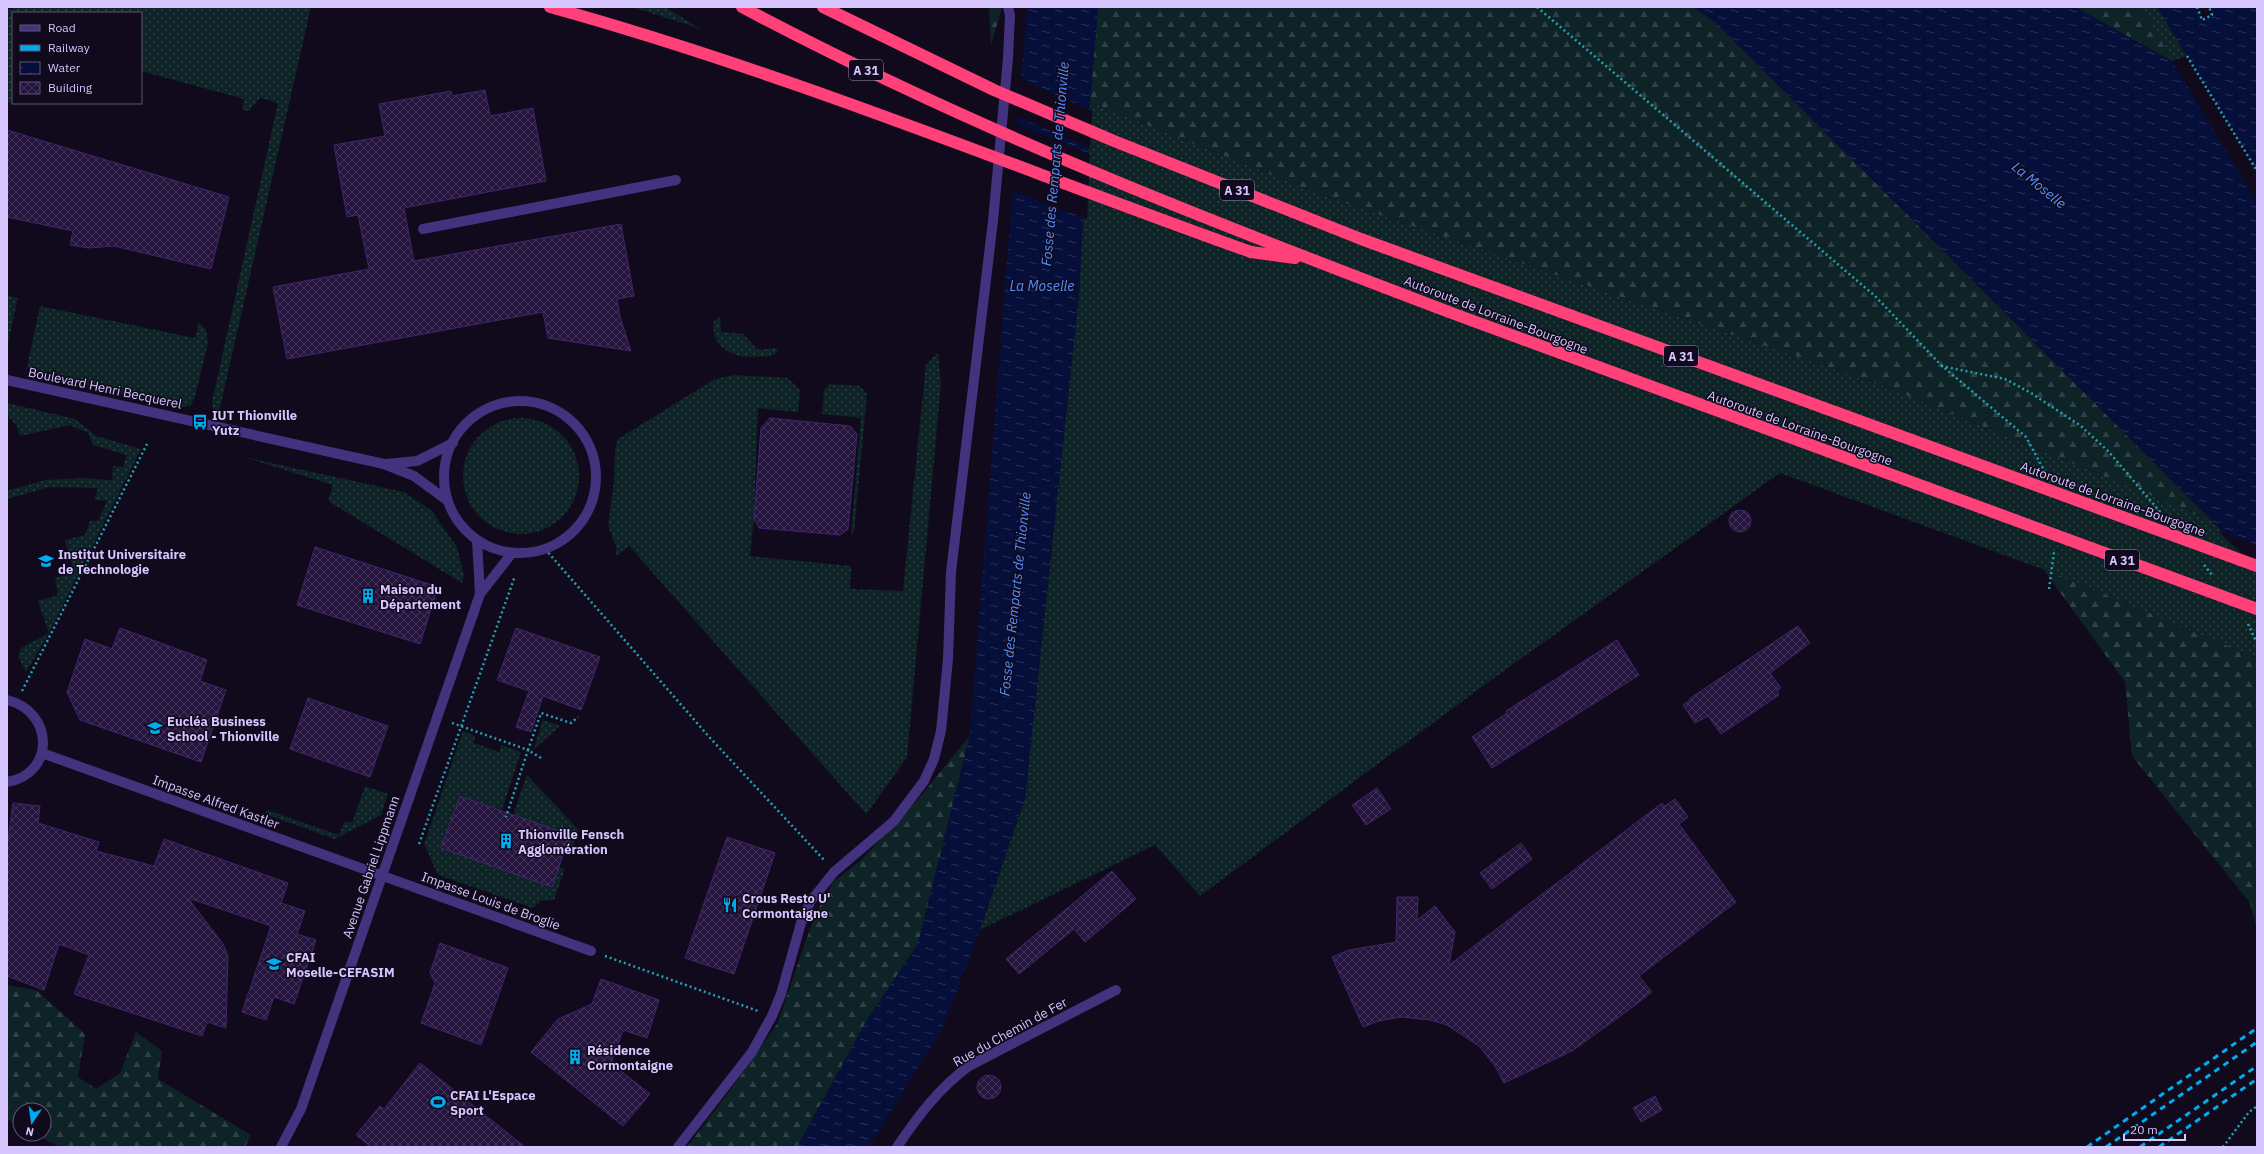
<svg xmlns="http://www.w3.org/2000/svg" width="2264" height="1154" font-family="'IBM Plex Sans',sans-serif">
	<style>
		.grass { fill: url(#grass-dots) }
		.forest { fill: url(#forest-firs) }
		.water { fill: url(#water-ripples) }
		.pier { fill: #100a1c }
		.building { fill: url(#building-cross-hatch); stroke: #40256c }
		.lines { fill: none; stroke-linecap: round; stroke-linejoin: round }
		.path { stroke: #25a2b3; stroke-width: 2.5; stroke-dasharray: 2 3; stroke-linecap: butt }
		.minor { stroke: #43327e; stroke-width: 10 }
		.highway { stroke: #ff4079; stroke-width: 12 }
		.rail { stroke: #00acf0; stroke-width: 3; stroke-dasharray: 6 5; stroke-linecap: butt }
		.labels { text-anchor: middle; dominant-baseline: central; stroke-width: 3; stroke-linejoin: round; paint-order: stroke }
		.shield { fill: #100a1c; stroke: #9b8dbb; stroke-width: 1 }
		.shield-label { font-size: 12px; font-weight: bold; fill: #d6c5ff }
		.street-label { font-size: 13px; fill: #d6c5ff; stroke: #100a1c }
		.poi-label { font-size: 13px; font-weight: bold; fill: #d6c5ff; stroke: #100a1c; text-anchor: start }
		.water-label { font-size: 14px; font-style: italic; fill: #5390ff; stroke: #100a1c }
	</style>
	<defs>
		<pattern id="grass-dots" width="8" height="8" patternUnits="userSpaceOnUse"><rect width="8" height="8" fill="#0d2326"/><path d="M2 2h.1M6 6h.1" fill="none" stroke="#304147" stroke-width="1.8" stroke-linecap="round"/></pattern>
		<pattern id="forest-firs" width="22" height="20" patternUnits="userSpaceOnUse"><rect width="22" height="20" fill="#0d2326"/><path d="M5 1l3.5 6h-7zM16 11l3.5 6h-7z" fill="#304147"/></pattern>
		<pattern id="water-ripples" width="26" height="14" patternUnits="userSpaceOnUse"><rect width="26" height="14" fill="#060f3a"/><path d="M2 4q2-2 4 0t4 0M15 11q2-2 4 0t4 0" fill="none" stroke="#2a3058"/></pattern>
		<pattern id="building-cross-hatch" width="8" height="8" patternUnits="userSpaceOnUse"><rect width="8" height="8" fill="#25153e"/><path d="M0 0l8 8M0 8l8-8" fill="none" stroke="#44365b"/></pattern>
	</defs>
	<rect width="100%" height="100%" fill="#100a1c"/>
	<path class="grass" d="M 16,7 L 311,7 L 219,412 L 213,409 L 212,402 L 278,103 L 260,98 L 249,111 L 242,110 L 244,99 L 141,71 L 141,13 L 13,13 L 13,102 L 7,103 L 7,11 Z
		M 632,7 L 665,7 L 701,29 Z
		M 2142,7 L 2157,7 L 2187,56 L 2172,61 Z
		M 1090,102 L 1327,197 L 1886,387 L 2211,520 L 2257,566 L 2257,658 L 2042,569 L 1780,473 L 1487,683 L 1200,896 L 1155,845 L 980,930 L 1025,798 L 1079,294 Z
		M 7,295 L 18,298 L 7,348 Z
		M 40,306 L 195,338 L 199,322 L 206,330 L 208,343 L 195,397 L 191,405 L 184,407 L 36,375 L 27,367 Z
		M 720,317 L 721,332 L 743,334 L 758,350 L 776,348 L 778,352 C 772,357 765,357 757,357 C 734,359 710,348 714,321 Z
		M 938,353 L 941,384 L 907,758 L 866,814 L 629,546 L 616,556 L 616,546 L 608,526 L 614,481 L 615,449 L 618,439 L 715,379 L 734,375 L 788,378 L 800,390 L 798,412 L 758,408 L 754,519 L 750,556 L 851,566 L 850,589 L 903,591 L 926,364 Z
		M 829,384 L 860,386 L 867,394 L 854,532 L 851,535 L 861,418 L 822,414 L 824,390 Z
		M 7,403 L 75,419 L 96,436 L 141,449 L 49,633 L 26,672 L 18,656 L 21,648 L 49,633 L 38,601 L 58,595 L 55,578 L 74,573 L 65,540 L 85,535 L 90,521 L 98,521 L 107,501 L 94,500 L 98,488 L 50,487 L 7,499 L 7,491 L 45,480 L 82,478 L 112,480 L 113,466 L 123,467 L 127,455 L 93,445 L 88,433 L 70,425 L 20,436 L 17,426 L 7,415 Z
		M463 476a58 58 0 1 1 116 0a58 58 0 1 1-116 0Z
		M 244,457 L 404,492 L 432,511 L 457,547 L 464,575 L 462,583 L 328,501 L 333,485 Z
		M 543,720 L 560,726 L 533,750 Z
		M 463,731 L 475,736 L 474,743 L 499,752 L 501,745 L 521,752 L 502,810 L 460,796 L 441,848 L 552,887 L 559,867 L 565,869 L 554,900 L 541,901 L 533,908 L 438,875 L 424,844 Z
		M 527,775 L 579,830 L 571,853 L 564,851 L 570,835 L 513,815 Z
		M 365,786 L 388,794 L 381,815 L 335,839 L 265,814 L 267,810 L 339,835 L 345,821 L 352,823 Z"/>
	<path class="forest" d="M 989,7 L 1002,7 L 991,46 Z
		M 1098,7 L 1694,7 L 1716,22 L 2211,520 L 1886,387 L 1327,197 L 1090,102 Z
		M 2075,7 L 2142,7 L 2172,61 Z
		M 2043,569 L 2257,658 L 2257,930 L 2250,903 L 2132,756 L 2125,682 Z
		M 970,735 L 918,944 L 866,1022 L 797,1147 L 687,1147 L 734,1085 L 777,1024 L 815,915 L 833,882 L 861,860 L 921,796 Z
		M 7,985 L 36,990 L 85,1034 L 78,1077 L 96,1089 L 120,1073 L 136,1032 L 162,1051 L 158,1079 L 251,1135 L 245,1147 L 59,1147 L 35,1134 L 44,1134 L 44,1110 L 20,1110 L 20,1126 L 7,1119 Z"/>
	<path class="water" d="M 1027,7 L 1098,7 L 1090,102 L 1079,294 L 1025,798 L 980,930 L 942,1029 L 869,1147 L 797,1147 L 866,1022 L 918,944 L 970,735 Z
		M 1694,7 L 2075,7 L 2172,61 L 2257,203 L 2257,566 L 1716,23 Z
		M 2157,7 L 2197,7 L 2202,19 L 2212,15 L 2209,7 L 2257,7 L 2257,171 Z"/>
	<path class="pier" d="M 1020,79 L 1092,111 L 1090,148 L 1017,116 Z
		M 1016,124 L 1090,154 L 1087,219 L 1011,190 Z
		M 2218,531 L 2257,545 L 2257,568 L 2256,568 Z"/>
	<path class="building" d="M 485,90 L 490,116 L 533,108 L 546,181 L 404,208 L 414,261 L 621,224 L 634,296 L 617,299 L 620,317 L 631,351 L 548,338 L 543,312 L 287,359 L 273,287 L 369,269 L 358,215 L 347,217 L 334,145 L 385,136 L 379,104 L 451,91 L 452,96 Z
		M 7,130 L 229,197 L 211,269 L 114,246 L 88,248 L 70,245 L 73,231 L 7,217 Z
		M 770,418 L 850,426 L 857,434 L 848,529 L 840,535 L 759,528 L 754,519 L 761,428 Z
		M1729 521a11 11 0 1 1 22 0a11 11 0 1 1-22 0Z
		M 315,547 L 438,587 L 420,644 L 297,605 Z
		M 1798,626 L 1810,643 L 1770,673 L 1781,688 L 1777,691 L 1779,695 L 1721,734 L 1708,716 L 1695,723 L 1683,705 L 1690,700 L 1689,699 Z
		M 120,628 L 207,660 L 200,681 L 226,690 L 201,762 L 80,720 L 67,692 L 85,639 L 112,649 Z
		M 516,628 L 600,657 L 581,710 L 543,696 L 531,732 L 516,727 L 529,691 L 497,680 Z
		M 1617,640 L 1639,675 L 1492,768 L 1472,737 L 1507,713 L 1506,711 Z
		M 308,698 L 388,726 L 370,777 L 290,749 Z
		M 1377,788 L 1391,809 L 1366,825 L 1352,805 Z
		M 460,796 L 570,835 L 552,887 L 441,848 Z
		M 1675,799 L 1688,817 L 1679,824 L 1736,902 L 1639,976 L 1652,992 L 1626,1012 L 1572,1051 L 1504,1083 L 1495,1066 L 1479,1046 L 1447,1025 L 1430,1020 L 1401,1017 L 1379,1021 L 1363,1027 L 1332,957 L 1349,950 L 1396,942 L 1397,897 L 1418,897 L 1417,920 L 1435,906 L 1455,932 L 1449,965 L 1662,803 L 1665,806 Z
		M 13,803 L 40,806 L 38,823 L 99,842 L 96,851 L 154,866 L 164,839 L 288,883 L 281,903 L 305,911 L 297,934 L 316,940 L 294,1004 L 274,997 L 266,1020 L 242,1012 L 271,926 L 188,898 L 223,944 L 228,956 L 226,1028 L 207,1022 L 202,1036 L 74,994 L 89,955 L 59,944 L 44,990 L 7,976 L 7,848 Z
		M 727,837 L 775,853 L 734,974 L 685,958 Z
		M 1521,843 L 1532,859 L 1492,889 L 1480,873 Z
		M 1112,871 L 1136,899 L 1085,942 L 1074,929 L 1019,974 L 1006,959 Z
		M 440,943 L 508,968 L 481,1045 L 421,1023 L 435,983 L 430,973 Z
		M 601,979 L 659,1000 L 647,1038 L 623,1030 L 611,1063 L 650,1094 L 623,1126 L 531,1052 L 558,1019 L 592,1004 Z
		M 420,1063 L 525,1147 L 371,1147 L 356,1135 L 380,1106 L 384,1109 Z
		M977 1087a12 12 0 1 1 24 0a12 12 0 1 1-24 0Z
		M 1655,1096 L 1662,1110 L 1641,1122 L 1633,1108 Z"/>
	<g class="lines">
		<path class="path" d="M 1537,7 L 1875,296 L 1941,365 L 2026,437 L 2045,472
			M 2197,7 L 2202,20 L 2212,15 L 2209,7
			M 2187,56 L 2257,171
			M 1941,366 L 2005,379 L 2031,393 L 2081,426 L 2109,452 L 2161,513
			M 545,549 L 711,739 L 825,861
			M 2204,565 L 2212,575
			M 2049,589 L 2054,552
			M 2248,624 L 2257,643
			M 22,691 L 147,444
			M 452,723 L 528,750 L 506,817
			M 541,758 L 528,750 L 541,713 L 571,723 L 578,717
			M 419,844 L 515,576
			M 605,956 L 758,1011
			M 2223,1147 L 2249,1112 L 2257,1106"/>
		<path class="minor" d="M 423,229 L 676,180
			M 7,380 L 384,464 L 414,476 L 448,501
			M444 477a76 76 0 1 1 152 0a76 76 0 1 1-152 0Z
			M 386,464 L 417,461 L 453,443
			M 477,540 L 480,594
			M 7,700 C 54,711 56,774 7,782
			M 42,753 L 591,951
			M 281,1147 L 301,1109 L 480,594 L 512,553
			M 678,1147 L 752,1052 L 772,1016 L 781,994 L 801,923 L 810,902 L 834,872 L 894,821 L 924,781 L 934,759 L 941,731 L 948,659 L 951,572 L 993,221 L 1008,58 L 1010,15 L 1008,7
			M 897,1147 C 918,1116 939,1088 969,1066 L 1116,990"/>
		<path class="highway" d="M 550,7 C 789,73 1018,169 1251,252 L 1295,258
			M 742,7 C 971,129 1214,223 1457,315 C 1723,415 1990,512 2257,609
			M 823,7 L 994,90 L 1114,141 L 1361,239 L 2257,566"/>
		<path class="rail" d="M 2087,1147 L 2257,1028
			M 2106,1147 L 2257,1042
			M 2140,1147 L 2257,1066
			M 2159,1147 L 2257,1079"/>
	</g>
	<defs>
		<g id="bus-bare" transform="scale(1.2)"><path d="M-5-6H5V4H4V6H2V4H-2V6H-4V4H-5ZM-3.5-4V0h7V-4ZM-3.5 1.2v1.5H-2V1.2ZM2 1.2v1.5H3.5V1.2Z" fill="#00acf0" stroke="#100a1c" stroke-width="2.5" paint-order="stroke"/></g>
		<g id="university-bare" transform="scale(1.2)"><path d="M0-5L7-2L0 1L-7-2ZM-4 1L0 2.5L4 1V4Q0 6-4 4Z" fill="#00acf0" stroke="#100a1c" stroke-width="2.5" paint-order="stroke"/></g>
		<g id="building-bare" transform="scale(1.2)"><path d="M-4-6H4V6H1V3H-1V6H-4ZM-2.5-4.3h1.7v1.8h-1.7ZM.8-4.3h1.7v1.8H.8ZM-2.5-1h1.7V.8h-1.7ZM.8-1h1.7V.8H.8Z" fill="#00acf0" stroke="#100a1c" stroke-width="2.5" paint-order="stroke"/></g>
		<g id="restaurant-bare" transform="scale(1.2)"><path d="M-5-6h1v4h1v-4h1v4h1v-4h1v5L-1.5 .5V6h-2V.5L-5-1ZM5-6V6H3V1.5H1.5Q1.5-4 5-6Z" fill="#00acf0" stroke="#100a1c" stroke-width="2.5" paint-order="stroke"/></g>
		<g id="stadium-bare" transform="scale(1.2)"><path d="M0-5a6.5 5 0 1 0 0 10a6.5 5 0 1 0 0-10ZM-3.5-1.8h7v3.6h-7Z" fill="#00acf0" stroke="#100a1c" stroke-width="2.5" paint-order="stroke"/></g>
	</defs>
	<g fill-rule="evenodd">
		<use href="#bus-bare" x="200" y="422"/>
		<use href="#university-bare" x="46" y="561"/>
		<use href="#building-bare" x="368" y="596"/>
		<use href="#university-bare" x="155" y="728"/>
		<use href="#building-bare" x="506" y="841"/>
		<use href="#restaurant-bare" x="730" y="905"/>
		<use href="#university-bare" x="274" y="964"/>
		<use href="#building-bare" x="575" y="1057"/>
		<use href="#stadium-bare" x="438" y="1102"/>
	</g>
	<g class="labels">
		<g class="shield">
			<rect x="849" y="60" width="34" height="20" rx="3"/>
			<rect x="1220" y="180" width="34" height="20" rx="3"/>
			<rect x="1664" y="346" width="34" height="20" rx="3"/>
			<rect x="2105" y="550" width="34" height="20" rx="3"/>
		</g>
		<g class="shield-label">
			<text x="866" y="70">A 31</text>
			<text x="1237" y="190">A 31</text>
			<text x="1681" y="356">A 31</text>
			<text x="2122" y="560">A 31</text>
		</g>
		<g class="street-label">
			<text transform="translate(1496 315) rotate(21)">Autoroute de Lorraine-Bourgogne</text>
			<text transform="translate(105 388) rotate(12)">Boulevard Henri Becquerel</text>
			<text transform="translate(1800 428) rotate(20)">Autoroute de Lorraine-Bourgogne</text>
			<text transform="translate(2113 499) rotate(20)">Autoroute de Lorraine-Bourgogne</text>
			<text transform="translate(216 802) rotate(20)">Impasse Alfred Kastler</text>
			<text transform="translate(371 867) rotate(-71)">Avenue Gabriel Lippmann</text>
			<text transform="translate(491 901) rotate(20)">Impasse Louis de Broglie</text>
			<text transform="translate(1010 1032) rotate(-29)">Rue du Chemin de Fer</text>
		</g>
		<g class="poi-label">
			<text x="212" y="415">IUT Thionville<tspan x="212" dy="15">Yutz</tspan></text>
			<text x="58" y="554">Institut Universitaire<tspan x="58" dy="15">de Technologie</tspan></text>
			<text x="380" y="589">Maison du<tspan x="380" dy="15">Département</tspan></text>
			<text x="167" y="721">Eucléa Business<tspan x="167" dy="15">School - Thionville</tspan></text>
			<text x="518" y="834">Thionville Fensch<tspan x="518" dy="15">Agglomération</tspan></text>
			<text x="742" y="898">Crous Resto U'<tspan x="742" dy="15">Cormontaigne</tspan></text>
			<text x="286" y="957">CFAI<tspan x="286" dy="15">Moselle-CEFASIM</tspan></text>
			<text x="587" y="1050">Résidence<tspan x="587" dy="15">Cormontaigne</tspan></text>
			<text x="450" y="1095">CFAI L'Espace<tspan x="450" dy="15">Sport</tspan></text>
		</g>
		<g class="water-label">
			<text transform="translate(1055 164) rotate(-85)">Fosse des Remparts de Thionville</text>
			<text transform="translate(2039 185) rotate(39)">La Moselle</text>
			<text x="1042" y="286">La Moselle</text>
			<text transform="translate(1015 594) rotate(-84)">Fosse des Remparts de Thionville</text>
		</g>
	</g>
	<rect width="2264" height="1154" fill="none" stroke="#d6c5ff" stroke-width="16"/>
	<rect x="12" y="12" width="130" height="92" fill="#100a1c" stroke="#5f5577"/>
	<rect x="20" y="25" width="20" height="6" fill="#43327e" stroke="#5f5577"/>
	<text x="48" y="32" font-size="12" fill="#d6c5ff">Road</text>
	<rect x="20" y="45" width="20" height="6" fill="#00acf0" stroke="#5f5577"/>
	<text x="48" y="52" font-size="12" fill="#d6c5ff">Railway</text>
	<rect x="20" y="62" width="20" height="12" fill="url(#water-ripples)" stroke="#5f5577"/>
	<text x="48" y="72" font-size="12" fill="#d6c5ff">Water</text>
	<rect x="20" y="82" width="20" height="12" fill="url(#building-cross-hatch)" stroke="#5f5577"/>
	<text x="48" y="92" font-size="12" fill="#d6c5ff">Building</text>
	<g transform="translate(32 1122) rotate(193)"><circle r="19" fill="#100a1c" stroke="#5f5577"/>
	<path d="M0-3L7 15L0 10L-7 15Z" fill="#00acf0"/>
	<text y="-6" font-size="11" font-weight="bold" text-anchor="middle" fill="#d6c5ff">N</text>
	</g>
	<path d="M2124 1134v6h61v-6" fill="none" stroke="#d6c5ff" stroke-width="2"/>
	<text x="2130" y="1134" font-size="12" fill="#d6c5ff" stroke="#100a1c" stroke-width="3" paint-order="stroke">20 m</text>
</svg>
